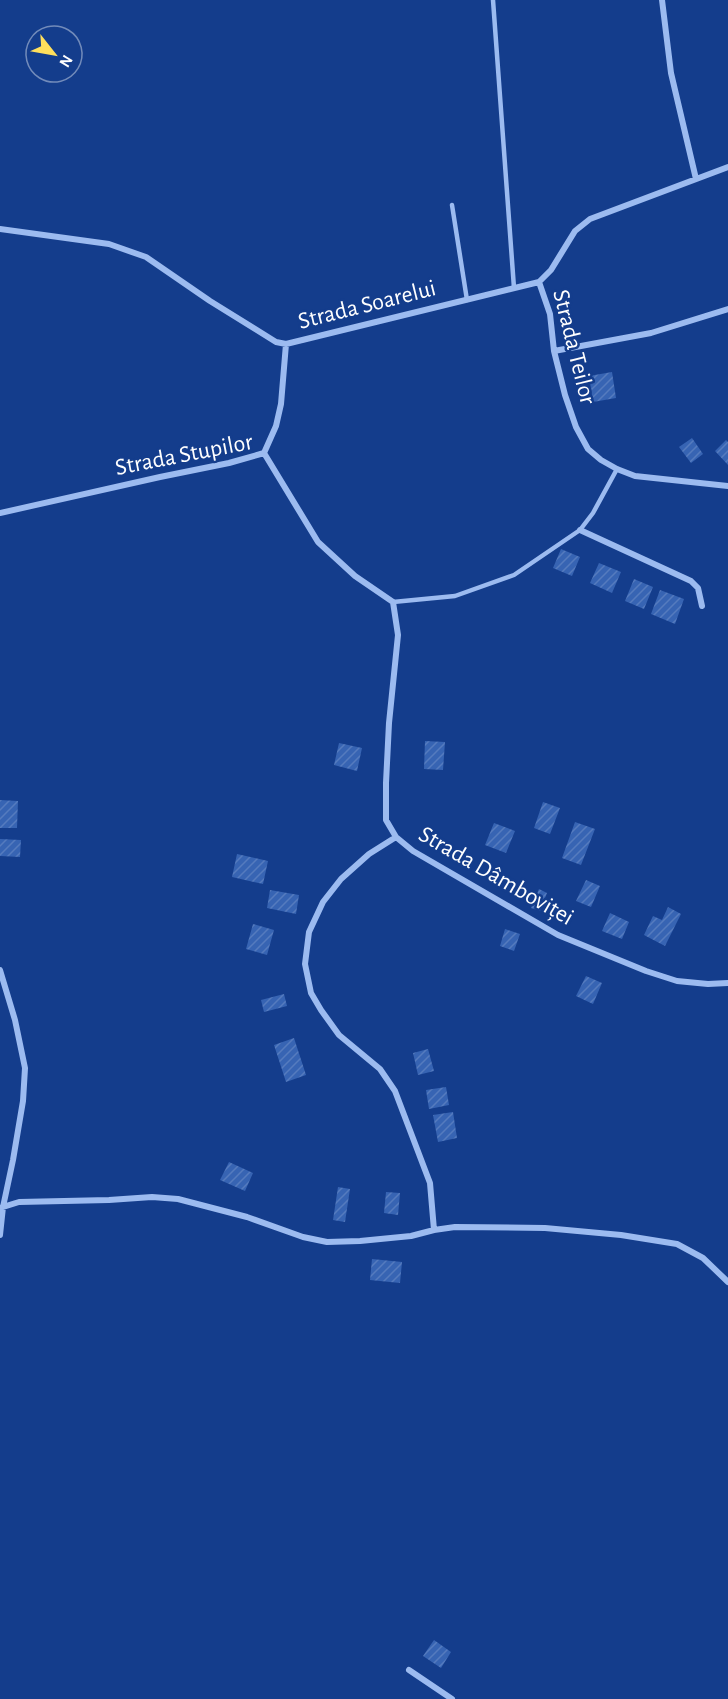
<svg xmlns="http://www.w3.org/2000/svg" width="728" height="1699" font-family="'Alegreya Sans',sans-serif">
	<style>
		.building { fill: url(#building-hatch) }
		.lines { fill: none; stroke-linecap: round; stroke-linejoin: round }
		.lane { stroke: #9cbbf0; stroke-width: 4.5 }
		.street { stroke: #9cbbf0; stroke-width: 6 }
		.labels { text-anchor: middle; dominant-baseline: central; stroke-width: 5; stroke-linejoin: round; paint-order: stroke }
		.street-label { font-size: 24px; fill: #fff; stroke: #143d8c }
	</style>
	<defs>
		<pattern id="building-hatch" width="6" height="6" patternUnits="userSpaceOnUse" patternTransform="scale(1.5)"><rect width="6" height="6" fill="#3764b3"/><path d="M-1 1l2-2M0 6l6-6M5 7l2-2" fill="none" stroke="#557bbe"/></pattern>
	</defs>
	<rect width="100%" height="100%" fill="#143d8c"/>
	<path class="building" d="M 612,372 L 616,398 L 593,402 L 589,376 Z
		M 692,438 L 703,454 L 691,463 L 679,447 Z
		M 726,440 L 728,442 L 728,465 L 715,451 Z
		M 561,549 L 580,557 L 572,576 L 553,568 Z
		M 599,563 L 621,572 L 612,593 L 590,583 Z
		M 634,579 L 653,587 L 644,609 L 625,601 Z
		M 660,590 L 684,599 L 675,624 L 651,614 Z
		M 425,741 L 445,742 L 443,770 L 424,769 Z
		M 339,743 L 362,748 L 357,771 L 334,765 Z
		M 0,800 L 18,801 L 17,828 L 0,828 Z
		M 543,802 L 560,808 L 550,834 L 534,828 Z
		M 575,822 L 595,829 L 581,865 L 562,858 Z
		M 494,823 L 515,831 L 506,853 L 485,845 Z
		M 0,839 L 21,840 L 20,857 L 0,856 Z
		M 237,854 L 268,861 L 263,884 L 232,877 Z
		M 586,880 L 600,886 L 591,907 L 576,901 Z
		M 539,889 L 547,893 L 540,911 L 531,908 Z
		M 270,890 L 299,895 L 296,914 L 267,908 Z
		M 668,907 L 681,914 L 665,946 L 644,935 L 653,916 L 662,920 Z
		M 610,913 L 629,922 L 622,939 L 602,931 Z
		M 253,924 L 274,930 L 267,955 L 246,949 Z
		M 505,929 L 520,934 L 514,951 L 500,946 Z
		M 586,976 L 602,983 L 593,1004 L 576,996 Z
		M 284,994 L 287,1006 L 264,1012 L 261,1000 Z
		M 294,1038 L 306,1075 L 286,1082 L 274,1045 Z
		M 428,1049 L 434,1071 L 418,1075 L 413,1053 Z
		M 446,1087 L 449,1105 L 429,1109 L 426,1090 Z
		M 453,1112 L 457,1138 L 438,1142 L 433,1115 Z
		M 229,1162 L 253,1173 L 245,1191 L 220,1180 Z
		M 338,1187 L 350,1189 L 345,1222 L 333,1220 Z
		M 386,1192 L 400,1193 L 398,1215 L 384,1213 Z
		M 372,1259 L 402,1262 L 400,1283 L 370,1280 Z
		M 434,1640 L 451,1652 L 441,1668 L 423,1656 Z"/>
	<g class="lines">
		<path class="lane" d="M 493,0 L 514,288
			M 452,205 L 467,300
			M 393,602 L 455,596 L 514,575 L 580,530 L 593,513 L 617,469"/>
		<path class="street" d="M 662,0 L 671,73 L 696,179
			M 0,229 L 109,244 L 146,257 L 210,301 L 276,342 L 286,344 L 539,282 L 551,270 L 575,231 L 590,219 L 728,167
			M 539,282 L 550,314 L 554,351 L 565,395 L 576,427 L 588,449 L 601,460 L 617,469 L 635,476 L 728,486
			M 554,351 L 651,333 L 728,309
			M 264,453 L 318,542 L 355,576 L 393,602 L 398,635 L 389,723 L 386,783 L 386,820 L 396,837 L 413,851 L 558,935 L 646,971 L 677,981 L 708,984 L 728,983
			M 264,453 L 276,426 L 281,404 L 286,344
			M 0,513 L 160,477 L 229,463 L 264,453
			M 580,530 L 691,581 L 698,588 L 702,606
			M 396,837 L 369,854 L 341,879 L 323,902 L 309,932 L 305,964 L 311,993 L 321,1010 L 339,1035 L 380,1069 L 395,1091 L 430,1183 L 434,1230
			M 0,970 L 15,1020 L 25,1068 L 23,1101 L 13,1160 L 3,1207 L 0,1235
			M 0,1208 L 19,1202 L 109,1200 L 152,1197 L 178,1199 L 247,1217 L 303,1237 L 327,1242 L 360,1241 L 411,1236 L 434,1230 L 455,1227 L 545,1228 L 621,1235 L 677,1244 L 703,1258 L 728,1282
			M 409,1670 L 452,1699"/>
	</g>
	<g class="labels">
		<g class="street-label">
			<text transform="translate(367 305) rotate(-14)">Strada Soarelui</text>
			<text transform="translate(574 347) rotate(76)">Strada Teilor</text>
			<text transform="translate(184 455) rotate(-11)">Strada Stupilor</text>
			<text transform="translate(496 876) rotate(30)">Strada Dâmboviței</text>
		</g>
	</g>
	<g transform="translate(54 54) rotate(121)"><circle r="28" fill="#143d8c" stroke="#728bba" stroke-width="1.5"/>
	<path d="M0-4.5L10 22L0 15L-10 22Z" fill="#ffdf5c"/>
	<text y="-9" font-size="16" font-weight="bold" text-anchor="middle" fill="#ffffff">N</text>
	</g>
</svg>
